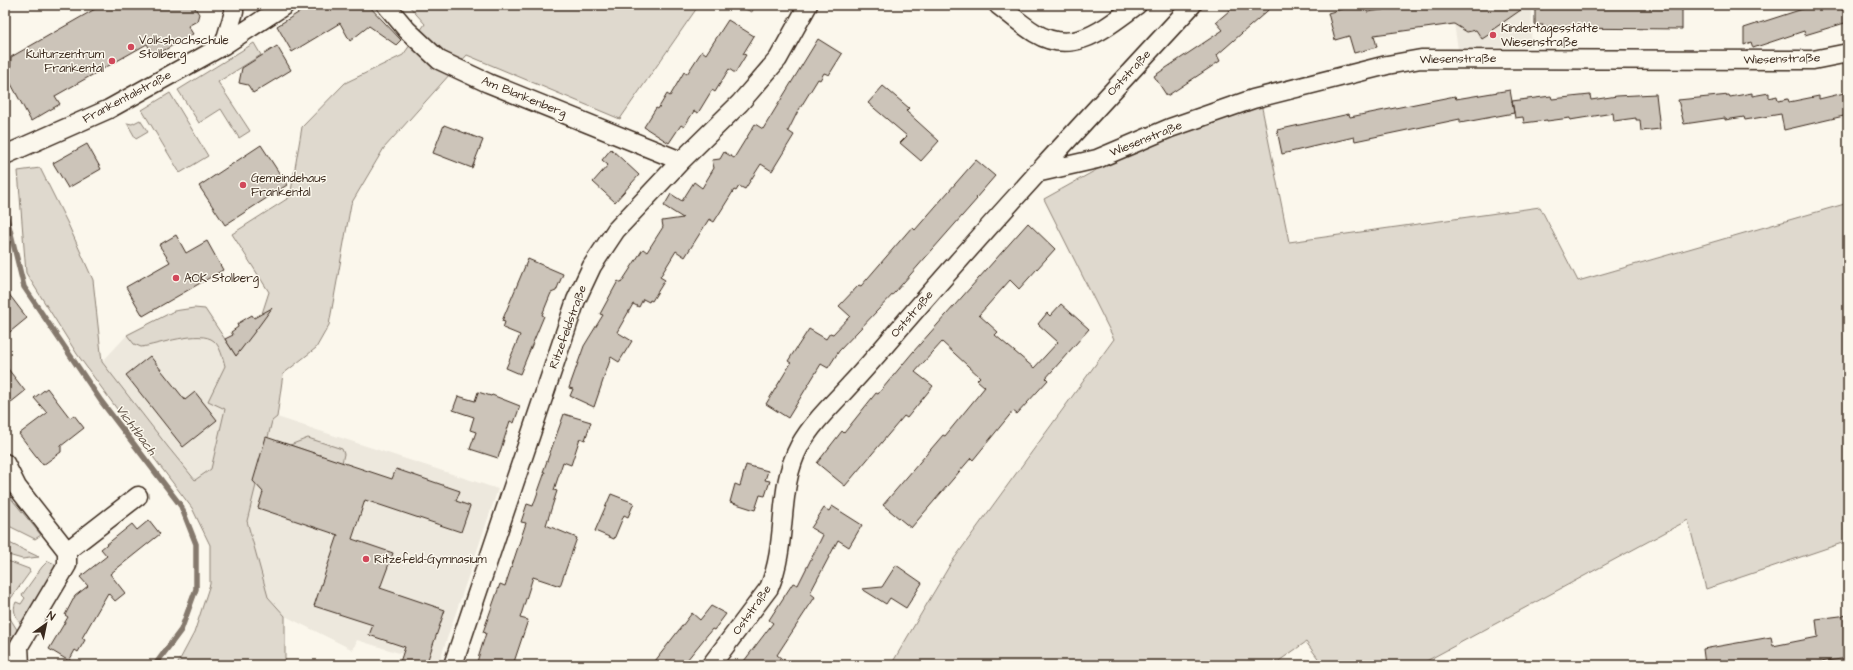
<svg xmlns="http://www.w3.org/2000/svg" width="1853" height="670" font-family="'Architects Daughter',sans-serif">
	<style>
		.built { fill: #ede8dd }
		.green { fill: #dfd9ce; stroke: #8d8276 }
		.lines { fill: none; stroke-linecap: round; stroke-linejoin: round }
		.stream { stroke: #85796d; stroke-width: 5.5 }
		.building { fill: #ccc4b9; stroke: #3b2a1e }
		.minor-casing { stroke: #3b2a1e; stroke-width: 21 }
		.minor { stroke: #fbf7ec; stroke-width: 18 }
		.poi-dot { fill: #d1495b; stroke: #fbf7ec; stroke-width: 1.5 }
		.labels { text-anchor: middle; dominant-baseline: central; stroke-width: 3; stroke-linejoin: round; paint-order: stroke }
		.poi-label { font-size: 12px; fill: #3b2a1e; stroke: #fbf7ec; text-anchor: start }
		.street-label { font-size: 12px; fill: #3b2a1e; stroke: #fbf7ec }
		.water-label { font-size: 13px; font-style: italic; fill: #605246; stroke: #fbf7ec }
	</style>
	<rect width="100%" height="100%" fill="#fbf7ec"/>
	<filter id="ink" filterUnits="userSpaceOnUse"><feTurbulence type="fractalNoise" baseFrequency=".025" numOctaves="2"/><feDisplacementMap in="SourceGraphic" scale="8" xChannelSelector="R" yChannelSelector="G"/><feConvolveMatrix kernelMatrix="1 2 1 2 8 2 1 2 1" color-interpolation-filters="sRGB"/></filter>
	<g filter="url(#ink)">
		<path class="built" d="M 1451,5 L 1532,5 L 1531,46 L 1458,49 Z
			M 194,308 L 205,309 L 225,339 L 227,401 L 211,469 L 195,480 L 168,447 L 102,362 L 129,333 L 174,311 Z
			M 277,417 L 498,489 L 438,665 L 357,640 L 353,650 L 285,616 L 268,597 L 247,521 L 272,421 Z"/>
		<path class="green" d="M 408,5 L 699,5 L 620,119 L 467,55 L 384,148 L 351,204 L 329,325 L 316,348 L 283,374 L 277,417 L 272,421 L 247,521 L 268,597 L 285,616 L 285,665 L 177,665 L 194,633 L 210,584 L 210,545 L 192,508 L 125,420 L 77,354 L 26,273 L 18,171 L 40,168 L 68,224 L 93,280 L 102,362 L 168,447 L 195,480 L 211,469 L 225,409 L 208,401 L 225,366 C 223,358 220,346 214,341 C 200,329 158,345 141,347 L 134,344 L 127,335 L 174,311 L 194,308 L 205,309 L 236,356 L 258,326 L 269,292 L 232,234 L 290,197 L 302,127 L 345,83 L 403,55 L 425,24 Z
			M 735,5 L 755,5 L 752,12 Z
			M 254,43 L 261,55 L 218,82 L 250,131 L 239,138 L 221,109 L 199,123 L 178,90 Z
			M 170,93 L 208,156 L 180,173 L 142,110 Z
			M 1261,103 L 1289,242 L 1540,207 L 1578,281 L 1848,203 L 1848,541 L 1706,589 L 1688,520 L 1419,665 L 1323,665 L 1306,642 L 1273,665 L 891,665 L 951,563 L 1114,339 L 1044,199 L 1143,144 Z
			M 140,120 L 148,132 L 136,139 L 127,123 L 132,124 Z
			M 308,438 L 342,449 L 344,454 L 342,463 L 290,445 Z
			M 5,491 L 41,535 L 35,539 L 5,524 Z
			M 5,541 L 39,557 L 22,559 L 5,554 Z
			M 5,560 L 29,569 L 30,572 L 9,601 L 5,604 Z
			M 48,561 L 55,564 L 55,574 L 23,628 C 18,620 11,611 16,602 L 21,604 L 25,598 L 22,595 L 42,567 Z
			M 5,610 L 19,633 L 16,637 L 5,638 Z"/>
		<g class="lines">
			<path class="stream" d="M 5,13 L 7,5
				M 5,210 L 24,287 L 101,401 L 181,506 L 196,544 L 196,589 L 181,630 L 155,665"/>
		</g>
		<path class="building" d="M 102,5 L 193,5 L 199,14 L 197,21 L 188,26 L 193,34 L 154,56 L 147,44 L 55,96 L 60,104 L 31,121 L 10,82 L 11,57 Z
			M 311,5 L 368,5 L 401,40 L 396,45 L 369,26 L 350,41 L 340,23 L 292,52 L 277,26 Z
			M 1236,5 L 1274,5 L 1217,55 L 1220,61 L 1167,96 L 1154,76 L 1223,30 L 1216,22 Z
			M 1356,5 L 1366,5 L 1367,12 L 1419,5 L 1528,5 L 1492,30 L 1493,32 L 1482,39 L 1476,30 L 1467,32 L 1454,24 L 1374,35 L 1377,47 L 1354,53 L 1349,36 L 1335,40 L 1328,13 Z
			M 1543,5 L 1682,5 L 1682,29 L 1551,28 L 1551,27 L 1543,27 L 1543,25 L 1535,25 L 1535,8 L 1543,9 Z
			M 1815,5 L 1841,5 L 1842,10 L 1848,8 L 1848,22 L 1805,35 L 1804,31 L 1753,48 L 1751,42 L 1744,45 L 1744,28 Z
			M 728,20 L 754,36 L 743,54 L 746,55 L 735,73 L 729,69 L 715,92 L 712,90 L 698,113 L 694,111 L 684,127 L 681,125 L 669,143 L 644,127 L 656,108 L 658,109 L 667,94 L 670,96 L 684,72 L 687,74 L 702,51 L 706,54 Z
			M 818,39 L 842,54 L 829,75 L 824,73 L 820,80 L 818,79 L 797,113 L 788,131 L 794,135 L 772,171 L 761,164 L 745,189 L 739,186 L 736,191 L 734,190 L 714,222 L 709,219 L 685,257 L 676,251 L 660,277 L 665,280 L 652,301 L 650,300 L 649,302 L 643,299 L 639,307 L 633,304 L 617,332 L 632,341 L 619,362 L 611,357 L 594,407 L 570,396 L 573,389 L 569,388 L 584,346 L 603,315 L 600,314 L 618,281 L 621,283 L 643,249 L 647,252 L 663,227 L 662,221 L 683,218 L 664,206 L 671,194 L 682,201 L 694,182 L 702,188 L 714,168 L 712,160 L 720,159 L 724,152 L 734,158 L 755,124 L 763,129 Z
			M 277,46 L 291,70 L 253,93 L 248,85 L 239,83 L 242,68 Z
			M 883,86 L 909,108 L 906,111 L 939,141 L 921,161 L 900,143 L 907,136 L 868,103 Z
			M 1510,90 L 1514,113 L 1460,123 L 1460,119 L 1355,141 L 1354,137 L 1282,154 L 1277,130 L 1349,114 L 1350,117 L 1455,96 L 1456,99 Z
			M 1752,93 L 1752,96 L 1769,93 L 1769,98 L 1777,96 L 1778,101 L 1788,99 L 1789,102 L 1819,96 L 1819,99 L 1844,93 L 1848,107 L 1848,115 L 1784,130 L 1781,114 L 1745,120 L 1744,117 L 1725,120 L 1725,118 L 1684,124 L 1678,100 L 1729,95 L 1730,97 Z
			M 1656,94 L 1660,129 L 1641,131 L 1640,120 L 1636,120 L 1636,118 L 1614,121 L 1613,113 L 1570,120 L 1570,118 L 1547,121 L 1547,120 L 1524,123 L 1523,117 L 1515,118 L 1512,101 L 1551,96 L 1552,99 L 1590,95 L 1591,100 L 1617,96 Z
			M 444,125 L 483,140 L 472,168 L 433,153 Z
			M 87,144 L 101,169 L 68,188 L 53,163 Z
			M 261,145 L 287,185 L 225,225 L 199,186 Z
			M 611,149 L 639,175 L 615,202 L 593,182 L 608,165 L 602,160 Z
			M 976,160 L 995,176 L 976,198 L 977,199 L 896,291 L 839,351 L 828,368 L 821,364 L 788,418 L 766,404 L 791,363 L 788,361 L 809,329 L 826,339 L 830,333 L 833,334 L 850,316 L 839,306 L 859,285 L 861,286 L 912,227 L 915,230 Z
			M 1028,223 L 1055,249 L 1019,289 L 1010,280 L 979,315 L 998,332 L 995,335 L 1034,368 L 1058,342 L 1038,324 L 1047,313 L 1050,316 L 1061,304 L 1089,329 L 1046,378 L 1048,380 L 1017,414 L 1013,411 L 973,460 L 971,458 L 911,528 L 883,505 L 943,435 L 945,436 L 985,387 L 977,380 L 980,377 L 942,342 L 915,372 L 933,386 L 907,418 L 904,416 L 845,486 L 817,463 L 842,431 L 844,433 L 876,393 L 878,394 L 913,352 Z
			M 176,235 L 186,253 L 207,241 L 223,270 L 143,316 L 126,287 L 170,262 L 159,245 Z
			M 528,259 L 563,274 L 556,291 L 551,293 L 542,315 L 544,316 L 520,374 L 506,368 L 520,335 L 503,328 L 505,322 L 502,321 Z
			M 5,289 L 27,318 L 5,336 Z
			M 272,308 L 253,334 L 236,356 L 225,339 L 233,335 L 231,332 L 238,327 L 237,324 L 252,315 L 254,318 Z
			M 150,356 L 185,400 L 195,392 L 217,420 L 183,447 L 126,375 Z
			M 5,365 L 25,391 L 5,407 Z
			M 47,388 L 70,418 L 74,415 L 84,428 L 61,446 L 61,452 L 43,465 L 19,434 L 47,413 L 34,398 Z
			M 478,392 L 491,396 L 492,395 L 520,406 L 514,423 L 510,421 L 498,458 L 470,449 L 476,432 L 470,430 L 474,417 L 453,410 L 458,396 L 475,401 Z
			M 564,414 L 591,422 L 585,440 L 580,438 L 571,465 L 563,462 L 554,490 L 557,491 L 546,525 L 577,538 L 572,552 L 560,586 L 533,577 L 520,618 L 528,620 L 513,665 L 476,665 L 486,633 L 483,632 L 500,584 L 505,586 L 526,523 L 521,522 L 527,504 L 533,506 L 545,472 L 543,472 Z
			M 266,437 L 392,479 L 396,469 L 460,491 L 456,501 L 470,506 L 461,532 L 365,500 L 352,539 L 393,553 L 380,588 L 445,610 L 426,665 L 399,665 L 405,647 L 369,635 L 373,625 L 314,606 L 338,535 L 258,508 L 263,492 L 253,481 Z
			M 746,465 L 768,471 L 765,480 L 770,481 L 765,496 L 760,495 L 755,510 L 730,502 L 735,484 L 740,486 Z
			M 611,494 L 634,503 L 628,517 L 624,515 L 614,539 L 595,531 Z
			M 832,506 L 862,525 L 849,547 L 838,540 L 810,593 L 815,597 L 777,655 L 790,665 L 741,665 L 773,623 L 769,620 L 793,583 L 798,585 L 823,535 L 811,528 L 824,508 L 829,511 Z
			M 149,520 L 160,534 L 110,574 L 125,593 L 115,601 L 108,593 L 82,638 L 85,640 L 78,652 L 75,650 L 69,661 L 49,649 L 68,617 L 65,615 L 75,596 L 88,586 L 80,577 L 107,556 L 101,549 L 132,524 L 137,530 Z
			M 896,565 L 922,583 L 906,608 L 890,598 L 886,604 L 862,589 L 882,587 Z
			M 711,606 L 726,614 L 714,630 L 712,629 L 683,665 L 652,665 L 692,613 L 700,620 Z
			M 1848,615 L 1848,658 L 1806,664 L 1806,665 L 1705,665 L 1703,649 L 1771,637 L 1773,646 L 1818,637 L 1816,619 Z"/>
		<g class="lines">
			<g class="minor-casing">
				<path id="minor" d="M 386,5 L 407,30 L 439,60 L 488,83 L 681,161
					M 998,5 C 1010,14 1022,25 1035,33 C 1074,57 1106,27 1137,5
					M 224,45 L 234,12 L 234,5
					M 5,155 L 109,109 L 224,45 L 285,5
					M 1036,173 L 1097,159 L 1170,128 L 1253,99 L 1387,65 L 1421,59 L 1813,60 L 1848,53
					M 5,463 L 17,487 L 67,551 L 67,565 L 19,646 L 20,665
					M 67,551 L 138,496
					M 453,665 L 576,300 L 592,266 L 616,230 L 681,161 L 740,103 L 778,59 L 808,5
					M 711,665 L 769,588 C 789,542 776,489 800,445 C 813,422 833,404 850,385 C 867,367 883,348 899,329 C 994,219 1093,112 1192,5"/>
			</g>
			<use href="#minor" class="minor"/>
		</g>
	</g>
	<g class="poi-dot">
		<circle cx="1493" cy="35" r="4"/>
		<circle cx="131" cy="47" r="4"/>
		<circle cx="112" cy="61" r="4"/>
		<circle cx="243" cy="185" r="4"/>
		<circle cx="176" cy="278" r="4"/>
		<circle cx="366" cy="559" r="4"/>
	</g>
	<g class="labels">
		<g class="poi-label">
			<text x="1501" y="28">Kindertagesstätte<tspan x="1501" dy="14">Wiesenstraße</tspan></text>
			<text x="139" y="40">Volkshochschule<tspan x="139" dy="14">Stolberg</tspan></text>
			<text x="104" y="54" text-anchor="end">Kulturzentrum<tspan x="104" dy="14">Frankental</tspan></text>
			<text x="251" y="178">Gemeindehaus<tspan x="251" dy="14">Frankental</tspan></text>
			<text x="184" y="278">AOK Stolberg</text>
			<text x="374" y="559">Ritzefeld-Gymnasium</text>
		</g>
		<g class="street-label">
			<text transform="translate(1458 59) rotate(-1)">Wiesenstraße</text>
			<text transform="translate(1782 59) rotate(-2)">Wiesenstraße</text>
			<text transform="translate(1129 73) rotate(-47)">Oststraße</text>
			<text transform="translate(127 97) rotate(-28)">Frankentalstraße</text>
			<text transform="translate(524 97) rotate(22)">Am Blankenberg</text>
			<text transform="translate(1146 139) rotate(-22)">Wiesenstraße</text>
			<text transform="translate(912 314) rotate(-49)">Oststraße</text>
			<text transform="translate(568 327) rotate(-70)">Ritzefeldstraße</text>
			<text transform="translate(752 610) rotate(-55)">Oststraße</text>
		</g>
		<g class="water-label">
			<text transform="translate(136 430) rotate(53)">Vichtbach</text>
		</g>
	</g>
	<rect width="1853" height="670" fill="none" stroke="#fbf7ec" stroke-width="20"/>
	<rect x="10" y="10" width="1833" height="650" fill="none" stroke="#3b2a1e" stroke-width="1.5" filter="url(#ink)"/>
	<g transform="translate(46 624) rotate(33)" stroke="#fbf7ec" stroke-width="3" paint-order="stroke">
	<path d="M0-3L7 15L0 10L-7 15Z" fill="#3b2a1e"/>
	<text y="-6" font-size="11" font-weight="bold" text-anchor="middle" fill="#3b2a1e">N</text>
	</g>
</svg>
